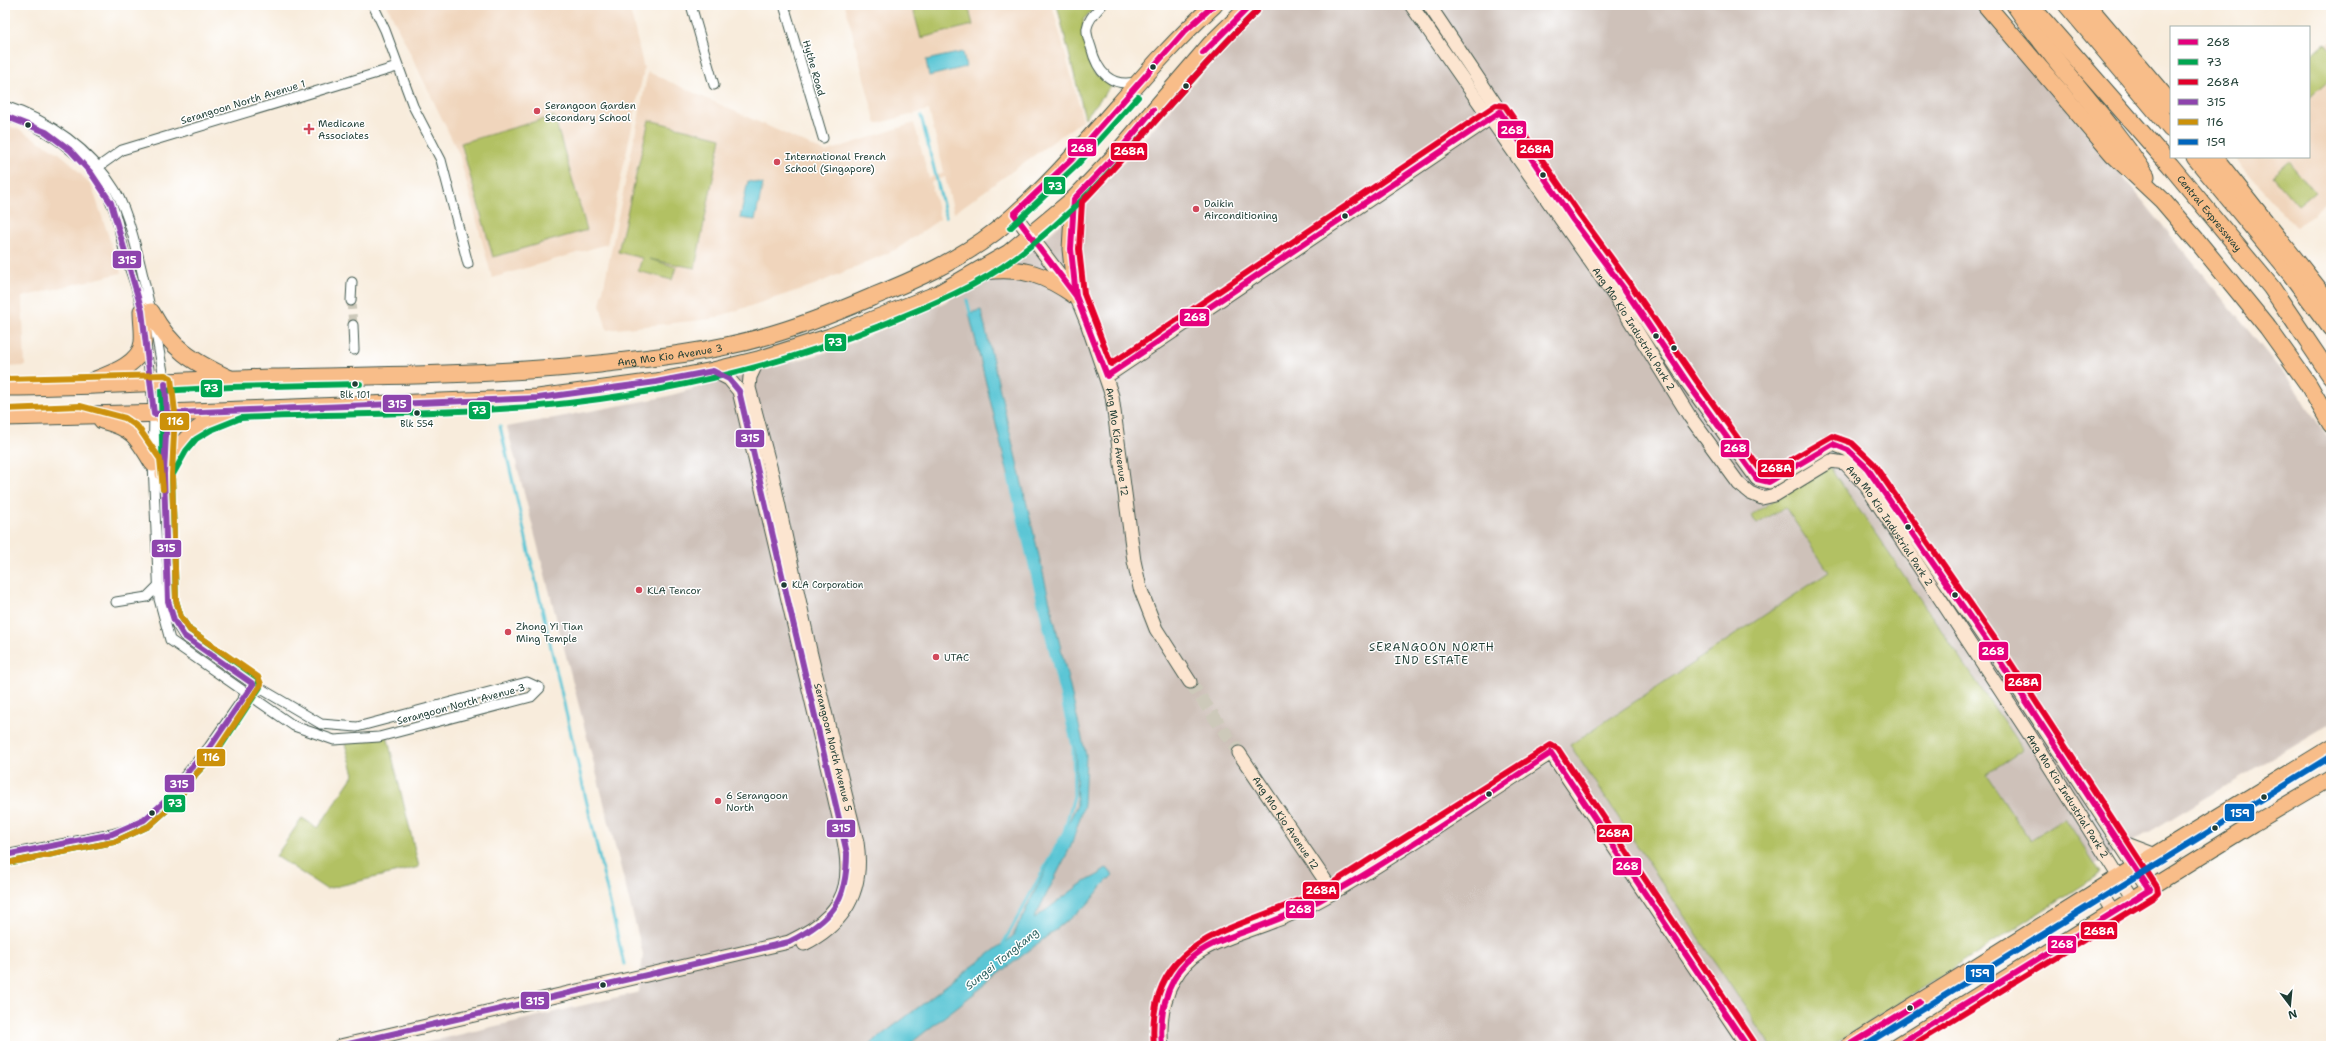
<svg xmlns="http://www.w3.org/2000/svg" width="2336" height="1051" font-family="'Shantell Sans',sans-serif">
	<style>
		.built { fill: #f0d5bc }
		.industrial { fill: #cec1b9 }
		.green { fill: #b2c163; stroke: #687f4c }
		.water { fill: #5bc6d5; stroke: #3d8284 }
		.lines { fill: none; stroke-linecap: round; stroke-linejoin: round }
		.stream { stroke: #5bc6d5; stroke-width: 3 }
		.street-tunnel { stroke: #cdc9ba; stroke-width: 9; stroke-dasharray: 9 4.5; stroke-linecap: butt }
		.secondary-tunnel { stroke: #cdc9ba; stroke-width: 13; stroke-dasharray: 13 6; stroke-linecap: butt }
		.street-casing { stroke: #40574d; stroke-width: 11 }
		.secondary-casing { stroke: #40574d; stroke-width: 15 }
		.primary-casing { stroke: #40574d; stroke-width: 17 }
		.highway-casing { stroke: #40574d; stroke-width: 19 }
		.street { stroke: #fff; stroke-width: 9 }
		.secondary { stroke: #fce5d0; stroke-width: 13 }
		.primary { stroke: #f8bd89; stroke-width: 15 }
		.highway { stroke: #f8bd89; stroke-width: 17 }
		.bus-1-casing { stroke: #fff; stroke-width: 9 }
		.bus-2-casing { stroke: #fff; stroke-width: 9 }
		.bus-3-casing { stroke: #fff; stroke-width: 9 }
		.bus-4-casing { stroke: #fff; stroke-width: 9 }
		.bus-5-casing { stroke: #fff; stroke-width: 9 }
		.bus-6-casing { stroke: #fff; stroke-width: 9 }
		.bus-1 { stroke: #e5007d; stroke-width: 6 }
		.bus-2 { stroke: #00a651; stroke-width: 6 }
		.bus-3 { stroke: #e4002b; stroke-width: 6 }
		.bus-4 { stroke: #8e44ad; stroke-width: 6 }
		.bus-5 { stroke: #cc910a; stroke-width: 6 }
		.bus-6 { stroke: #0065bd; stroke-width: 6 }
		.bus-dot { fill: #1f3d34; stroke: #fff; stroke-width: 1.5 }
		.poi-dot { fill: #d1495b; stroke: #fff; stroke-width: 1.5 }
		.labels { text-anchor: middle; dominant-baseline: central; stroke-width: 3; stroke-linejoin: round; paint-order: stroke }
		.bus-label { font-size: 9px; fill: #1f3d34; stroke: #fff }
		.street-label { font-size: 10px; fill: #1f3d34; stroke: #fff }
		.poi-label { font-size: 10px; fill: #1f3d34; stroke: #fff; text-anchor: start }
		.neighbourhood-label { font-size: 11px; letter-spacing: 1px; fill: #1f3d34; stroke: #fff }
		.water-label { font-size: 11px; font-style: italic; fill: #316664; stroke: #fff }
		.line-badge { stroke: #fff; stroke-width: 1.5 }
		.badge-label { font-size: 11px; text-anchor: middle; font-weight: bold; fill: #fff }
	</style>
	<rect width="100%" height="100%" fill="#fff"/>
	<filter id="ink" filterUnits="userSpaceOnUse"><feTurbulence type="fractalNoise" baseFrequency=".025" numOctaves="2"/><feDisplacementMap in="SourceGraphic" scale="8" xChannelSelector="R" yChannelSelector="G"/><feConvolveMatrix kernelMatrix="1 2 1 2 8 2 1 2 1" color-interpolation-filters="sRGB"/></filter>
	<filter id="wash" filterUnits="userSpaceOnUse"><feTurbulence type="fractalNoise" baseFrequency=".012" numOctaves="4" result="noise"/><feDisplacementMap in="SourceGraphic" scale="16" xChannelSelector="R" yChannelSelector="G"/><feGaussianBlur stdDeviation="0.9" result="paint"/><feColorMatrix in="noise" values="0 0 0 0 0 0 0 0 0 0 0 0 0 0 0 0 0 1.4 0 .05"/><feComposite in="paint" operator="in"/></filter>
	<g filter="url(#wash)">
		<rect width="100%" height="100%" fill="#f8ecdc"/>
		<path class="built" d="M 387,5 L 629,5 L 644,69 L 607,244 L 492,278 L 459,154 Z
			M 845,5 L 1052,5 L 1083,120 L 954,213 L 945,177 L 931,182 L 940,219 L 897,249 L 814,285 L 711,319 L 607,330 L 600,305 L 648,72 L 825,152 L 914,123 L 929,178 L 944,172 L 929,110 L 876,124 Z
			M 2331,41 L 2331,198 L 2296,228 L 2233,157 L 2309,157 L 2309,59 Z
			M 5,125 L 18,129 L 59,153 L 71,163 L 92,187 L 121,273 L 22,297 L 25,366 L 5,367 Z"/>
		<path class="industrial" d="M 1262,5 L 1983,5 L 2296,389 L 2327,437 L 2331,446 L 2331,723 L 1792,1046 L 412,1046 L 639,992 L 643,954 L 507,427 L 664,397 L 838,349 L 943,303 L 1021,259 L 1094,195 Z"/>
		<path class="green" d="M 912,5 L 968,5 L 973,25 L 921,38 Z
			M 1057,5 L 1097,5 L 1083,20 L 1094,73 L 1112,85 L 1085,118 Z
			M 2325,44 L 2331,51 L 2331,79 L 2309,98 L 2309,58 Z
			M 554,116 L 587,230 L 493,257 L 461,143 Z
			M 649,120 L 721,138 L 695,268 L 649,259 L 676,267 L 672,280 L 638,271 L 642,258 L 618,252 Z
			M 2289,161 L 2315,192 L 2298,206 L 2272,176 Z
			M 1830,467 L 2023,750 L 1986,774 L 2030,840 L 2065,818 L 2101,873 L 1832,1046 L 1771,1046 L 1570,745 L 1829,572 L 1785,507 L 1757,524 L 1751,515 Z
			M 386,731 L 419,867 L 326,889 L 276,856 L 302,818 L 318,828 L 354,774 L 343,737 L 365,737 Z"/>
		<path class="water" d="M 963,52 L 966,67 L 929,76 L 926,60 Z
			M 748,181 L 763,184 L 755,220 L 740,218 Z
			M 981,310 L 1086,755 L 1084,805 L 1071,846 L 1034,919 L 1081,884 L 1098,875 L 1107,868 L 1113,875 L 1103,885 L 1087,905 L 907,1046 L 867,1046 L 1013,936 L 1077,805 L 1075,750 L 969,313 Z"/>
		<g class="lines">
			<path class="stream" d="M 921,116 L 946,217
				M 967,300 L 971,316
				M 500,426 L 624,964
				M 1003,944 L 1064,832 L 1074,796 L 1073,746 L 1009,477"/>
		</g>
	</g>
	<g filter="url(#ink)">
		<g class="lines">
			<path class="street-tunnel" d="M 351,301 L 353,325"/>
			<path class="secondary-tunnel" d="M 1190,682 L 1239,753"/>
			<g class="street-casing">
				<path id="street" d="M 373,5 L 385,30 L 413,106 L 441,160 L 468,264
					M 691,5 L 714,85
					M 784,5 L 823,138
					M 1102,5 C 1096,12 1088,19 1087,28 C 1086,34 1089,41 1091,47 C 1097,72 1111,89 1139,81
					M 5,106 C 50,121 90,149 115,190 C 133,220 143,280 152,315
					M 5,116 C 50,127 94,162 112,205 C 119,222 121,241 126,258 C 132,276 140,295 142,314
					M 94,170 L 122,150 L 397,67
					M 351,301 L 352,282
					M 353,325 L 354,350
					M 146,343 L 154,414 L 153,463 L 159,599 L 170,640 L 294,726 L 334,740 L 379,737 L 531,697 L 540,688 L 527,682 L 357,727 L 321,724 L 253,684 L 184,636 L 174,620 L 168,601 L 164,474 L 167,413 L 165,383 L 155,328
					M 116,602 L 147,597 L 158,586
					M 5,855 L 112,834 L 128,829 L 148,819 L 171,798 L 184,777 L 209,747 L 249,690"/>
			</g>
			<g class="secondary-casing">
				<g id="secondary">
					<path id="s1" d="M 1411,5 L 1618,301 L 1690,417 L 1739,484 L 1750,493 L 1762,498 L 1775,495 L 1831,461 L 1845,463 L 1866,486 L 2031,737 L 2133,899"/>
					<path d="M 1429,5 L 1573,220 L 1625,290 L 1689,385 L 1757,479 L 1769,482 L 1833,444 L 1848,450 L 1867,468 L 1988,643 L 2150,890"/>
					<path id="s2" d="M 1014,214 L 1076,296 L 1087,323 L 1112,396 L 1134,561 L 1140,588 L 1156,629 L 1190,682"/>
					<path id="s3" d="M 758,360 L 750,377 L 749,388 L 772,474 L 811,655 L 857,842 C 864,889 846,923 804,944"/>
					<path d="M 1107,376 L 1495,115"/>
					<path id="s4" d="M 1239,753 L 1333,892"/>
					<path d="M 2119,841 L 2156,855"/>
					<path d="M 2099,889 L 2113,912"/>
					<path d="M 340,1046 L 789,942 C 865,906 850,865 834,796 L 739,391 L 729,379 L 713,371"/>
					<path d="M 1162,1046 C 1158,1017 1166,983 1187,962 C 1207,941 1248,932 1274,921 C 1294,914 1315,903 1334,892 C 1408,849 1479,799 1551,753 L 1747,1046"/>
				</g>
			</g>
			<g class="primary-casing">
				<path id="primary" d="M 1848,1046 L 2099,889 L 2331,747
					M 1896,1046 L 2253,824 L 2331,778"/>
			</g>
			<g class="highway-casing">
				<g id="highway">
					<path d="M 1986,5 L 2113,154 L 2162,200 L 2198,242 L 2268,328 L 2308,384 L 2331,424"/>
					<path d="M 2015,5 C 2055,65 2107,116 2146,176"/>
					<path id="s5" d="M 2030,5 L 2170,165 L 2271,287 L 2331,376"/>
					<path d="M 2067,5 L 2171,129"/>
					<path d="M 2087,5 L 2171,104"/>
					<path d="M 2195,157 L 2290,273 L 2331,328"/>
					<path d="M 2214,157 L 2331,305"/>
					<path d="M 1074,199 L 1071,249 L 1076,296"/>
					<path d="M 985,271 C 1022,266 1046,275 1076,296"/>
					<path d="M 151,312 C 171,349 193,362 230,379"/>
					<path d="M 90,382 C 108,375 141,365 143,342 C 144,332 142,321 142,311"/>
					<path id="s6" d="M 5,387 C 94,387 183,380 273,378 C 382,376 491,375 600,364 C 642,359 685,355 726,346 C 776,336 826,317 872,297 C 915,280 959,260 996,231 C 1078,164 1136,75 1214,5"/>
					<path d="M 5,417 L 167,413 L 538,398 L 656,382 L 713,371 L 758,360 L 830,337 L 938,294 L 1009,253 L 1074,199 L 1114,157 L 1211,44 L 1251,5"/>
					<path d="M 102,420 C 133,428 137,436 153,463"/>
					<path d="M 164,474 C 183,440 189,430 226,415"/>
				</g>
			</g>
			<use href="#street" class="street"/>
			<use href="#secondary" class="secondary"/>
			<use href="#primary" class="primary"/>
			<use href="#highway" class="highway"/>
			<g class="bus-1-casing">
				<path id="bus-1" d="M 1214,5 L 1185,31 L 1072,159 L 1014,214 L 1076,296 L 1107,376 L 1500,112 L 1573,220 L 1625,290 L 1689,385 L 1757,479 L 1769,482 L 1833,444 L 1848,450 L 1867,468 L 1988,643 L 2150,890 L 1896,1046
					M 1203,53 L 1251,5
					M 1076,296 L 1071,249 L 1074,199 L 1114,157 L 1153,110
					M 1162,1046 C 1159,1016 1165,984 1187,962 C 1207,942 1237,935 1263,925 C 1282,918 1300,910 1318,901 C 1399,857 1474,803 1551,753 L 1747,1046
					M 1848,1046 L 1920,1002"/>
			</g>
			<g class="bus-2-casing">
				<path id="bus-2" d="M 1010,228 L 1077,165 L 1138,97
					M 163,489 L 161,391 L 231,387 L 360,384
					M 7,863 L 114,842 L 149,826 L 176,802 L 196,774 L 217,752 L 260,687 L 258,678 L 190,630 L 181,617 L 176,600 L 172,476 L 186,451 L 196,439 L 211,430 L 241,418 C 340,413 441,415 540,406 C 659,395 771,369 882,325 C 926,307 977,287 1015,258 C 1109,188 1174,91 1257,11"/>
			</g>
			<g class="bus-3-casing">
				<path id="bus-3" d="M 1257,11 C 1195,71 1142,140 1082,202 L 1079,249 L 1084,294 L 1111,364 L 1496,105 L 1505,106 L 1580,215 L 1631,285 L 1696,380 L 1762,472 L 1768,473 L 1832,436 L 1852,443 L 1873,463 L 1995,639 L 2157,887 L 2158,893 L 2154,897 L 1911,1046
					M 1154,1046 C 1144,930 1246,931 1323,889 L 1551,745 L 1558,749 L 1754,1042"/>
			</g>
			<g class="bus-4-casing">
				<path id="bus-4" d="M 5,116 L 46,132 L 70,150 L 91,173 L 111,203 L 142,311 L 154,414 L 538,398 L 656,382 L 713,371 L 729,379 L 739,391 L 847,853 C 847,902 832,920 789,942 L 340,1046
					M 5,855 L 112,834 L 144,820 L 170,797 L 190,769 L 210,747 L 253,684 L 184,636 L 174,620 L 168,601 L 164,474 L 167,413 L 165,384"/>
			</g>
			<g class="bus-5-casing">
				<path id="bus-5" d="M 5,379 L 165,375 L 171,378 L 175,412 L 172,474 L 176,600 L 181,617 L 190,630 L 258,677 L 261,684 L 216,752 L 196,774 L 176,802 L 149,826 L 114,842 L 7,863
					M 5,409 L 80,406 L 125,418 L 138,427 L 160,459 L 163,489"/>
			</g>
			<g class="bus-6-casing">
				<path id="bus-6" d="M 1863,1046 L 2331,756"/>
			</g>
			<use href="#bus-1" class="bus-1"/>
			<use href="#bus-2" class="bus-2"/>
			<use href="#bus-3" class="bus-3"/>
			<use href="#bus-4" class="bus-4"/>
			<use href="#bus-5" class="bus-5"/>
			<use href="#bus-6" class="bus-6"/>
		</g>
	</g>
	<g class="bus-dot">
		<circle cx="1153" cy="67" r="3.5"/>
		<circle cx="1186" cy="86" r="3.5"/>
		<circle cx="28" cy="125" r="3.5"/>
		<circle cx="1543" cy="175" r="3.5"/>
		<circle cx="1345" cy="216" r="3.5"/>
		<circle cx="1656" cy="336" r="3.5"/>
		<circle cx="1674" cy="348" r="3.5"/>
		<circle cx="355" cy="384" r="3.5"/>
		<circle cx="417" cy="413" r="3.5"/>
		<circle cx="1908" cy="527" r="3.5"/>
		<circle cx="784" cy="585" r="3.5"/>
		<circle cx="1955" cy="595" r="3.5"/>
		<circle cx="1489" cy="794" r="3.5"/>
		<circle cx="2264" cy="797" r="3.5"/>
		<circle cx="152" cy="813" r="3.5"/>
		<circle cx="2215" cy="828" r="3.5"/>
		<circle cx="603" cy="985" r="3.5"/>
		<circle cx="1910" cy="1008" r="3.5"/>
	</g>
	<g class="poi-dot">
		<circle cx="537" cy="111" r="4"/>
		<path d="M307 123h4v4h4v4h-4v4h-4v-4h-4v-4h4z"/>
		<circle cx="777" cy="162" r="4"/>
		<circle cx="1196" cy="209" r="4"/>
		<circle cx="639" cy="590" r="4"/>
		<circle cx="508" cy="632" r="4"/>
		<circle cx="936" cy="657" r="4"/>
		<circle cx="718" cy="801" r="4"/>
	</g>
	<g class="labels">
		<g class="bus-label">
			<text x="355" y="395">Blk 101</text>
			<text x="417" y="424">Blk 554</text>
			<text x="792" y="585" text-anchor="start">KLA Corporation</text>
		</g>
		<g class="street-label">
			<text transform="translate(814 68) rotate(74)">Hythe Road</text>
			<text transform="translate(243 102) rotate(-17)">Serangoon North Avenue 1</text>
			<text stroke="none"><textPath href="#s5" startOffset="275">Central Expressway</textPath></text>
			<text stroke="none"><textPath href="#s1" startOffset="393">Ang Mo Kio Industrial Park 2</textPath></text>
			<text stroke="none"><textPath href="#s6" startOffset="666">Ang Mo Kio Avenue 3</textPath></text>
			<text stroke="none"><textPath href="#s2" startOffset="255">Ang Mo Kio Avenue 12</textPath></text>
			<text stroke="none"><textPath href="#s1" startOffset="778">Ang Mo Kio Industrial Park 2</textPath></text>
			<text transform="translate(461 704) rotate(-15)">Serangoon North Avenue 3</text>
			<text stroke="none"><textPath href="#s3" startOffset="399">Serangoon North Avenue 5</textPath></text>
			<text stroke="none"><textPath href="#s1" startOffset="1102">Ang Mo Kio Industrial Park 2</textPath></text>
			<text stroke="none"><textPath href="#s4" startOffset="84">Ang Mo Kio Avenue 12</textPath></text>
		</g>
		<g class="poi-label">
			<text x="545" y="105">Serangoon Garden<tspan x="545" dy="12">Secondary School</tspan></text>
			<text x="318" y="123">Medicane<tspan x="318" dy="12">Associates</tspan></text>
			<text x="785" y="156">International French<tspan x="785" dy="12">School (Singapore)</tspan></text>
			<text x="1204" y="203">Daikin<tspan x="1204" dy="12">Airconditioning</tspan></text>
			<text x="647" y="590">KLA Tencor</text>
			<text x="516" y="626">Zhong Yi Tian<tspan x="516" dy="12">Ming Temple</tspan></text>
			<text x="944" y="657">UTAC</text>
			<text x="726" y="795">6 Serangoon<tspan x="726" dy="12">North</tspan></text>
		</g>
		<g class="neighbourhood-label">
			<text x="1432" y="647">SERANGOON NORTH<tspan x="1432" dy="13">IND ESTATE</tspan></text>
		</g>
		<g class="water-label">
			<text transform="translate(1002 959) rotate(-39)">Sungei Tongkang</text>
		</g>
	</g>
	<g class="line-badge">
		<rect x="1497" y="120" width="30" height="19" rx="4" fill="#e5007d"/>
		<rect x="1067" y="138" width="30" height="19" rx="4" fill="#e5007d"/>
		<rect x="1516" y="139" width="38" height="20" rx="4" fill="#e4002b"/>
		<rect x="1110" y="142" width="38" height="19" rx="4" fill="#e4002b"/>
		<rect x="1043" y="176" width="23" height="19" rx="4" fill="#00a651"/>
		<rect x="112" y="250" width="30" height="19" rx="4" fill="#8e44ad"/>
		<rect x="1179" y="308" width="31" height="19" rx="4" fill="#e5007d"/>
		<rect x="824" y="333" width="23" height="19" rx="4" fill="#00a651"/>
		<rect x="200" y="379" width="23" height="19" rx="4" fill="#00a651"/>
		<rect x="382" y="394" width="30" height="19" rx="4" fill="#8e44ad"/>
		<rect x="468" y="401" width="23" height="19" rx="4" fill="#00a651"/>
		<rect x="159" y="412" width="31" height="19" rx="4" fill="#cc910a"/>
		<rect x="735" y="429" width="30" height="19" rx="4" fill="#8e44ad"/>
		<rect x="1720" y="439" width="30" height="19" rx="4" fill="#e5007d"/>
		<rect x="1757" y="459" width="38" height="19" rx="4" fill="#e4002b"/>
		<rect x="151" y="539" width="31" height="19" rx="4" fill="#8e44ad"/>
		<rect x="1978" y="641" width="31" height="20" rx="4" fill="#e5007d"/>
		<rect x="2004" y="673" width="38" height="19" rx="4" fill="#e4002b"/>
		<rect x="196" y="748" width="30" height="19" rx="4" fill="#cc910a"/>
		<rect x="164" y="774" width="31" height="19" rx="4" fill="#8e44ad"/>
		<rect x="163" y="794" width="23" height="19" rx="4" fill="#00a651"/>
		<rect x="2224" y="803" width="31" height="19" rx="4" fill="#0065bd"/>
		<rect x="826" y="819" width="30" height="19" rx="4" fill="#8e44ad"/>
		<rect x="1596" y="824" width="37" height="19" rx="4" fill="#e4002b"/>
		<rect x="1612" y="857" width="30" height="19" rx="4" fill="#e5007d"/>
		<rect x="1302" y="881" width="38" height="19" rx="4" fill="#e4002b"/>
		<rect x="1285" y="900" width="30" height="19" rx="4" fill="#e5007d"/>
		<rect x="2080" y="921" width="38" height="19" rx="4" fill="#e4002b"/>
		<rect x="2047" y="935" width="30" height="19" rx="4" fill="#e5007d"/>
		<rect x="1965" y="964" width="30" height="19" rx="4" fill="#0065bd"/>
		<rect x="520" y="991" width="30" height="19" rx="4" fill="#8e44ad"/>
	</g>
	<g class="badge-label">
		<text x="1512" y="134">268</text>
		<text x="1082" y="152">268</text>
		<text x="1535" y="153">268A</text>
		<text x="1129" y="155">268A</text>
		<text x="1055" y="190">73</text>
		<text x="127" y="264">315</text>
		<text x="1195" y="321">268</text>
		<text x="835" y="346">73</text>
		<text x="211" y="392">73</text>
		<text x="397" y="408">315</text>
		<text x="479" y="414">73</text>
		<text x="175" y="425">116</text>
		<text x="750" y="442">315</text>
		<text x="1735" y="452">268</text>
		<text x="1776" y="472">268A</text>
		<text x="166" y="552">315</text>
		<text x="1993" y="655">268</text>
		<text x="2023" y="686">268A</text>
		<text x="211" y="761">116</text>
		<text x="179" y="788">315</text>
		<text x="175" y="807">73</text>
		<text x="2240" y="817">159</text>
		<text x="841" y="832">315</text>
		<text x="1614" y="837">268A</text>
		<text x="1627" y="870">268</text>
		<text x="1321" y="894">268A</text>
		<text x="1300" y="913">268</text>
		<text x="2099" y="935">268A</text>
		<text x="2062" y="948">268</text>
		<text x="1980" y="977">159</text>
		<text x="535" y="1005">315</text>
	</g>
	<rect width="2336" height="1051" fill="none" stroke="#fff" stroke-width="20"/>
	<rect x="2170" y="26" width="140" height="132" fill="#ffffff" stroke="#a5b1ae"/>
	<rect x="2178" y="39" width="20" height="6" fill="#e5007d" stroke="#a5b1ae"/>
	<text x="2206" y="46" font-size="12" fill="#1f3d34">268</text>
	<rect x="2178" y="59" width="20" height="6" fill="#00a651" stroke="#a5b1ae"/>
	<text x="2206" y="66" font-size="12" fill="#1f3d34">73</text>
	<rect x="2178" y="79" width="20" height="6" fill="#e4002b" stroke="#a5b1ae"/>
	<text x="2206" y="86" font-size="12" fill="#1f3d34">268A</text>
	<rect x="2178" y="99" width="20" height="6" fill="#8e44ad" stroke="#a5b1ae"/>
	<text x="2206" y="106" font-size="12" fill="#1f3d34">315</text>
	<rect x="2178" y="119" width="20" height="6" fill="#cc910a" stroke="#a5b1ae"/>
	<text x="2206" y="126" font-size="12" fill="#1f3d34">116</text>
	<rect x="2178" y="139" width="20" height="6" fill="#0065bd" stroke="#a5b1ae"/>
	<text x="2206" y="146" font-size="12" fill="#1f3d34">159</text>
	<g transform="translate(2290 1005) rotate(164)" stroke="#ffffff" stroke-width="3" paint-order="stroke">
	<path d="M0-3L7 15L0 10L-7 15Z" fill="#1f3d34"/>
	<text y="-6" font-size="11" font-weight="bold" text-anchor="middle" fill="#1f3d34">N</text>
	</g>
</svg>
